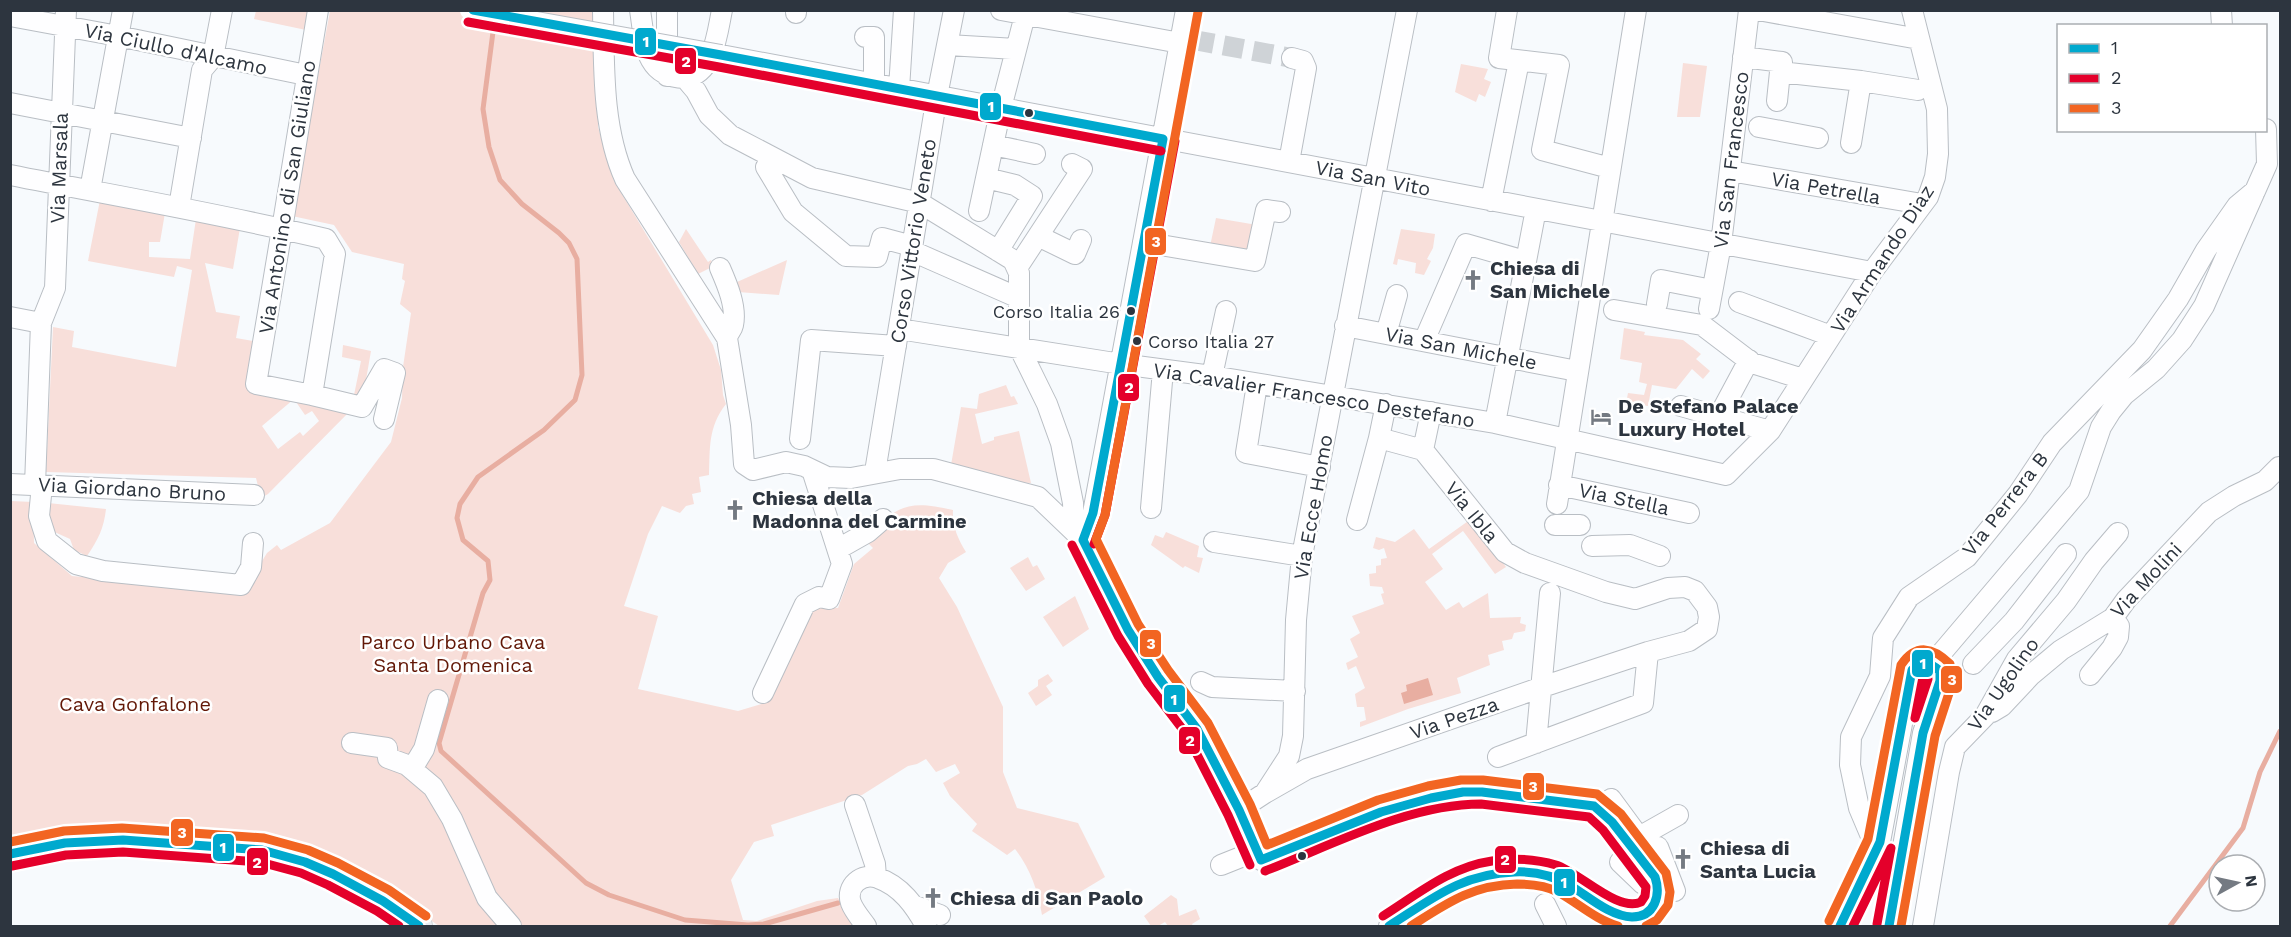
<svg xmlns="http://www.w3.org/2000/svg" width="2291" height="937" font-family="'Work Sans',sans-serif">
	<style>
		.green { fill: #f8dfda; fill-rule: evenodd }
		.water { fill: #e8aea1 }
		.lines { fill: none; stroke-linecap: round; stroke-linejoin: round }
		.stream { stroke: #e8aea1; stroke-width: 5 }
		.minor-tunnel { stroke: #cfd3d7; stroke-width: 20; stroke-dasharray: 20 10; stroke-linecap: butt }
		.minor-casing { stroke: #b9bec4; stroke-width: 22 }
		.major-casing { stroke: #d2d5d8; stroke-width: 28 }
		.minor { stroke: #fefeff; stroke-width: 20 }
		.major { stroke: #e9edf3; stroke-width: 26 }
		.minor-bridge-casing { stroke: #b9bec4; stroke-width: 22; stroke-linecap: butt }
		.minor-bridge { stroke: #fefeff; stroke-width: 20 }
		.bus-1-casing { stroke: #fff; stroke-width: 14 }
		.bus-2-casing { stroke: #fff; stroke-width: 14 }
		.bus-3-casing { stroke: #fff; stroke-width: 14 }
		.bus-1 { stroke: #00a9ce; stroke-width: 9 }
		.bus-2 { stroke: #e4002b; stroke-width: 9 }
		.bus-3 { stroke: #f26522; stroke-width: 9 }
		.bus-dot { fill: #2d353f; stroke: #fff; stroke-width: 2 }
		.labels { text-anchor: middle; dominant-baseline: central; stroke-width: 5; stroke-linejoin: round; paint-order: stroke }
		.bus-label { font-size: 18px; fill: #2d353f; stroke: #fff; text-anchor: end }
		.street-label { font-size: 20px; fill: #2d353f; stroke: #fff }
		.poi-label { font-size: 20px; font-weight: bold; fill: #2d353f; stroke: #fff; text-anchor: start }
		.park-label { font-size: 20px; fill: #621706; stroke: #fff }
		.line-badge { stroke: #fff; stroke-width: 2 }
		.badge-label { font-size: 16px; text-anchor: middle; font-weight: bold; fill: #fff }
	</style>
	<rect width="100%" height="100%" fill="#f7fafd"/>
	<path class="green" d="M 597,10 L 598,127 L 614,181 L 713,345 L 721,370 L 723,395 L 726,404 C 708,427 710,448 709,475 L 699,477 L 701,492 L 692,494 L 694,504 L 686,506 L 680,513 L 662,506 L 648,534 L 624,606 L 658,616 L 638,689 L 738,711 L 765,703 L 809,610 L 821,605 L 838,608 L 854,564 L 873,548 L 864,539 C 897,506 906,499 953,510 C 952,526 958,539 966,552 L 948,563 L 939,578 L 957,607 L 1003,707 L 1003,772 L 1017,808 L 1078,823 L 1105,877 L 1042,915 C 1038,891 1030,868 1015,849 L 1007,855 L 972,831 L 977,824 L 950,796 L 943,783 L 960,773 L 955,764 L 936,772 L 926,759 L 917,764 L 908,766 L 862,795 L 771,825 L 774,836 L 754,842 L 731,880 L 743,920 L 757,921 L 817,901 L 838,898 L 856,926 L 439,926 L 389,891 L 340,860 L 301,844 L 186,826 L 119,827 L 46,834 L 11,842 L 11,501 L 33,502 L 34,543 L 72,576 L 243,592 L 267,553 L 277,545 L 281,550 L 330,523 L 391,442 L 402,398 L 403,367 L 411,313 L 400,304 L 405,281 L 402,279 L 404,264 L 352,252 L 334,225 L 292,216 L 330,11 Z
		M 256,11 L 310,11 L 306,30 L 254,19 Z
		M 1683,63 L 1707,66 L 1700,117 L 1677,117 Z
		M 1461,64 L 1488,69 L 1484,79 L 1491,82 L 1485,97 L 1479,94 L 1476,102 L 1455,92 Z
		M 100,200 L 165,213 L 160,242 L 149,242 L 149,257 L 190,259 L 196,219 L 240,228 L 233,269 L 205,263 L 216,312 L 240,316 L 236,338 L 253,341 L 246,386 L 351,410 L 268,494 L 261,498 L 256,478 L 46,472 L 53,327 L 74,331 L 72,347 L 176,367 L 192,270 L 177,266 L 174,277 L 88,261 ZM 294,399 L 305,415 L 312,411 L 319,421 L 303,436 L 300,432 L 278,449 L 262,426 Z
		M 1216,218 L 1257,225 L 1251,258 L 1209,251 Z
		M 686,229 L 708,262 L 711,260 L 714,266 L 698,274 L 679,242 Z
		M 1401,229 L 1435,234 L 1433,248 L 1427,259 L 1431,261 L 1424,275 L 1415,273 L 1416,263 L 1398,259 L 1397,265 L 1393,264 Z
		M 787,260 L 779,295 L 738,292 L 737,282 Z
		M 1624,328 L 1645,332 L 1644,335 L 1683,340 L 1701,354 L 1696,359 L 1710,371 L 1703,379 L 1692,369 L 1676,389 L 1652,385 L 1648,406 L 1626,403 L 1628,393 L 1644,395 L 1647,384 L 1639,382 L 1642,363 L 1620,359 Z
		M 343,345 L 371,351 L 363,397 L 354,395 L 361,361 L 342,357 Z
		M 1006,385 L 1011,397 L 1014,396 L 1018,404 L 975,414 L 982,444 L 994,440 L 994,437 L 1019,431 L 1031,483 L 995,481 L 993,475 L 951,465 L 961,407 L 977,409 L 979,394 Z
		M 48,503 L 106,509 C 104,528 98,540 87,556 L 74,550 L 70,539 L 50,530 Z
		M 1471,519 L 1506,567 L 1495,574 L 1463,531 L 1432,554 L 1443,569 L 1425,582 L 1446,610 L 1459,602 L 1463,608 L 1488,593 L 1490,618 L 1521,617 L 1520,623 L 1526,625 L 1525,631 L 1514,633 L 1512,639 L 1502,641 L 1504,650 L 1488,655 L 1490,665 L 1457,678 L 1461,693 L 1408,709 L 1360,727 L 1360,722 L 1366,720 L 1364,707 L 1357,707 L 1355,694 L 1365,688 L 1356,666 L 1348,670 L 1346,663 L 1358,657 L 1350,639 L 1360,633 L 1352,616 L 1384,604 L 1381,594 L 1384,593 L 1382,587 L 1370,586 L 1369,574 L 1376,573 L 1376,566 L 1381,565 L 1381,559 L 1387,558 L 1384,548 L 1379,550 L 1373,548 L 1376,537 L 1395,542 L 1414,529 L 1429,549 Z
		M 1166,532 L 1199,546 L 1197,557 L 1203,558 L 1199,573 L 1185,566 L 1183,568 L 1151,545 L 1155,535 L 1163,538 Z
		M 1028,557 L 1033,567 L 1037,565 L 1045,579 L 1026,591 L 1010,568 Z
		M 1075,596 L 1089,629 L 1063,647 L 1043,617 Z
		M 1048,674 L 1053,681 L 1046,686 L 1052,695 L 1036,706 L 1028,693 L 1038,686 L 1038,680 Z
		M 1171,895 L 1177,899 L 1179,916 L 1196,909 L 1200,919 L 1192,924 L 1193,926 L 1168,926 L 1165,922 L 1158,926 L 1151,926 L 1144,916 Z"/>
	<path class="water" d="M 1428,678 L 1433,695 L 1404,704 L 1401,693 L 1407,691 L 1406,685 Z"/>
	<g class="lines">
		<path class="stream" d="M 491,18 L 493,32 L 483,109 L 489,147 L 500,180 L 522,204 L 559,233 L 569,243 L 577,259 L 582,375 L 575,400 L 544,430 L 478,477 L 460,504 L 457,518 L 463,540 L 488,561 L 490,580 L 483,593 L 439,743 L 441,751 L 586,883 L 609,895 L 685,920 L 748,925 L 764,924 L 838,903
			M 2170,926 L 2243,828 L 2260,772 L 2280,731"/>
		<path class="minor-tunnel" d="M 1194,40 L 1292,58"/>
		<g class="minor-casing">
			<path id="minor" d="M 603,10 C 604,66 602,128 625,179 L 727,338 L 741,425 L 744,464 L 753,470 L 786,462 L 804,466 L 827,477 L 851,478 L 900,469 L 933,469 L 1038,497 L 1083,540 L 1128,630 L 1158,677 L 1197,729 L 1239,810 L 1261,860 L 1381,812 L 1431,798 L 1463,792 L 1482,792 L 1594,806 L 1612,822 L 1655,877 C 1665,898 1650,922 1625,916 C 1605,912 1578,887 1557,878 C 1545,873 1530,872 1516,872 C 1456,871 1436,898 1389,926
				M 640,10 C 645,42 644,77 685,78 L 696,91 L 709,115 L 730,135 L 812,178 L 920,203 L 1013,260 L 1019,273 L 1019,347 L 1047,404 L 1061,443 L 1073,503 L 1074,530
				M 667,10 L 667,76
				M 796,10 L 796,13
				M 1001,10 L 1180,43
				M 1507,10 L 1499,58 L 1559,65 L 1542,150 L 1610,168
				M 1758,10 L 1919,39
				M 2221,10 L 2222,26
				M 10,16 L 118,36 L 306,75
				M 865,37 L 874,37 L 874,84
				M 948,45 L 1016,49
				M 721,55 L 1872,272
				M 1743,57 L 1782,62 L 1780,72 L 1861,81 L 1918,90
				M 685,78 C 714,73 717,34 722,10
				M 899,89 L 904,10
				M 1777,101 L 1780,72
				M 10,103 L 191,138
				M 1759,127 L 1818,138
				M 1851,143 L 1861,81
				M 993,145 L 1035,154
				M 1289,162 L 1306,68 L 1303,61 L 1292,58
				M 766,167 L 793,212 L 846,256 L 877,257 L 882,238 L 912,246
				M 1730,171 L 1922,204
				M 10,175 C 116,196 222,214 326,239 L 335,254 L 312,395 L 256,384 L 282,229 L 318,10
				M 986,178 L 1015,185 L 1032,196 L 998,251
				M 90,190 L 123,10
				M 1491,201 L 1519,61
				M 179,207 L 202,70 L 213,57 L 222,10
				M 979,211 L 1001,108 L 1025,15
				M 1038,236 L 1075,254 L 1081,240
				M 1143,242 L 1255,261 L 1266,210 L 1280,212
				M 912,251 L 1019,298
				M 720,268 C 727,284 737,307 733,325 C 732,330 728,333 727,338
				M 1017,268 L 1082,169 L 1072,164
				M 1739,302 L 1831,336
				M 1657,304 L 1661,280 L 1712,290
				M 1709,309 L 1721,244 L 1749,10
				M 1614,310 L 1702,325 L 1752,363 L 1803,379
				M 10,317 L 41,323
				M 1345,326 L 1577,371
				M 899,329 L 1121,364 L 1212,376 L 1495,423 L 1726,475 L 1770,431 L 1872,272 L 1928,197 L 1935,177 L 1938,154 L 1937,109 L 1912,10
				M 1386,334 L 1397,295
				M 1424,341 L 1466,244 L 1525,261
				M 1212,376 L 1226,311
				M 1257,384 L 1246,453 L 1320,467
				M 312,395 L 362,407 L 384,369 L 395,373 L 384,419
				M 1681,406 L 1770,431
				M 1719,416 L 1749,360
				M 1495,423 L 1536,209
				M 1379,438 L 1423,450
				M 800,439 L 811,340 L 896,346
				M 875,472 L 937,96 L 954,10
				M 10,484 L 254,495
				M 35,485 L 41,323 L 55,288 L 66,10
				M 42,485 L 39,516 L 47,541 L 76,564 L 103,571 L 241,585 L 251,567 L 253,543
				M 1559,485 L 1689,513
				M 1557,504 L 1636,10
				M 1151,508 L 1163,370
				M 1357,520 L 1379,438 L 1386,404
				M 1555,525 L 1580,525
				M 1083,540 L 1093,513 L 1186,10
				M 1214,542 L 1302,556
				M 1592,546 L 1630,545 L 1660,556
				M 838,549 L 868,532 L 883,519
				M 1933,663 L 2079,491 L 2101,427 L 2111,411 L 2124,395 L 2156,369 L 2182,340 L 2204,306 L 2267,164 L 2266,129
				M 1973,664 L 2014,621 L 2066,554
				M 2090,675 L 2112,648 L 2118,637 L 2119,626 L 2113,618
				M 1201,682 L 1212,687 L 1295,691
				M 763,693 L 805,604 L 819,597 L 829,599 L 842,564 L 812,470
				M 1992,712 L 2002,706 L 2031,675 L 2061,650 L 2113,618 L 2126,600 L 2209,512 L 2234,496 L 2265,481 L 2279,467
				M 352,743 L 387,748 L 388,758 L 407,765 L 433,787 L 452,819 L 487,898 L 511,926
				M 1536,743 L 1550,593
				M 1498,757 L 1643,703 L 1648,652
				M 412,769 L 424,749 L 438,700
				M 1265,793 L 1307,769 L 1542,687 L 1648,652 L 1689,641 L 1707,629 L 1709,617 L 1707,607 L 1695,591 L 1685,587 L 1668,588 L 1635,599 L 1606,592 L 1525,563 L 1505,552 L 1423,450 L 1431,412
				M 1611,799 L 1639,837 L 1678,815
				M 855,805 L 875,864 L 876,877
				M 1239,810 L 1265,793 L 1289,756 L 1293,736 L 1296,620 L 1302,556 L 1407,10
				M 1880,842 L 1870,834 L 1859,808 L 1850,765 L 1851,737 L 1880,676 L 1883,638 L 1909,597 L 1967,557 L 2018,494 L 2052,443 L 2142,350 L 2178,299 L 2206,250 L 2237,206 L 2255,191
				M 1658,847 L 1675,891
				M 1620,862 L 1643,884
				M 1221,865 L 1256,851
				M 1545,904 L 1556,926
				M 915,906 L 940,915
				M 866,926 C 861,919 854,911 851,903 C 845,886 862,872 878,878 C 901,886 915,906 926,926
				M 1840,926 C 1852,897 1870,873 1880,842 L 1912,670 L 1922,662 L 1929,662 L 1940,671 L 1940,681 L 1923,733 L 1889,926
				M 1923,926 L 1949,772 L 1955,747 L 1985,716 L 2017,659 L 2066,601 L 2094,561 L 2118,533"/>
		</g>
		<g class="major-casing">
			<path id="major" d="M 10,854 L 65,843 L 123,840 L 262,850 L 305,862 L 333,874 L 383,901 L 419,926"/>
		</g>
		<use href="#minor" class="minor"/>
		<use href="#major" class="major"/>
		<g class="minor-bridge-casing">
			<path id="minor-bridge" d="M 470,10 L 721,55"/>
		</g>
		<use href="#minor-bridge" class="minor-bridge"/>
		<g class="bus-1-casing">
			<path id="bus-1" d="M 473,10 L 721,55 L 1163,139
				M 1083,540 L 1093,513 L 1163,139
				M 1083,540 L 1128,630 L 1158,677 L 1197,729 L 1239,810 L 1261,860
				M 10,854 L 65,843 L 123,840 L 262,850 L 305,862 L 333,874 L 383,901 L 419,926
				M 1261,860 L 1381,812 L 1431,798 L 1463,792 L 1482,792 L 1594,806 L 1612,822 L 1655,877 C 1661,895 1655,917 1632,917 C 1610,916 1589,897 1571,886 C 1553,875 1534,871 1514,872 C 1461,874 1432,899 1389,926
				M 1840,926 L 1880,842 L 1912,670 C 1924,660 1928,661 1940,671 L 1940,681 L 1923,733 L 1889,926"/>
		</g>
		<g class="bus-2-casing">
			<path id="bus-2" d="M 468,22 L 719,67 L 1161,151
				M 1094,544 L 1105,515 L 1175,141
				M 1072,545 L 1118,636 L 1148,684 L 1187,735 L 1228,815 L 1250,865
				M 1925,675 L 1928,679 L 1915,718 L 1923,677 Z
				M 12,866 L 66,855 L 123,852 L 260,862 L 301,873 L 328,885 L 377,911 L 399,926
				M 1265,871 C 1332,845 1409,804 1481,804 L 1589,817 L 1603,830 L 1646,887 L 1645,896 L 1641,902 C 1618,913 1579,872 1556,865 C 1536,859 1512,858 1492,861 C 1450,867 1418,894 1383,916
				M 1853,926 L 1891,848 L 1877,924"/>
		</g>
		<g class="bus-3-casing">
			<path id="bus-3" d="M 1198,12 L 1105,515 L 1096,539 L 1138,624 L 1168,670 L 1208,723 L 1250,804 L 1267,845 L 1378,800 L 1428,786 L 1461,780 L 1483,780 L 1597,794 L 1621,814 L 1666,873 L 1670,892 L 1668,905 L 1657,920 L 1646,926
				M 10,842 L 64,831 L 122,828 L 264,838 L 308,850 L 338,863 L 389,890 L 426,916
				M 1829,921 L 1868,839 L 1901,665 C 1916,643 1933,647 1950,664 L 1952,684 L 1935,736 L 1901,926
				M 1411,926 C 1447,903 1472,885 1517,884 C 1531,884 1545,885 1558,892 C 1578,903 1596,920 1618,926"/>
		</g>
		<use href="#bus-1" class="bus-1"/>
		<use href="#bus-2" class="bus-2"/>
		<use href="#bus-3" class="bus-3"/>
	</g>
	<defs>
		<g id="church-bare" transform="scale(1.62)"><path d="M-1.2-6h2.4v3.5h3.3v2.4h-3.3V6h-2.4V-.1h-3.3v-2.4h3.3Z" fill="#747a82" stroke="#fff" stroke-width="2.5" paint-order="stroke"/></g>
		<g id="hotel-bare" transform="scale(1.62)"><path d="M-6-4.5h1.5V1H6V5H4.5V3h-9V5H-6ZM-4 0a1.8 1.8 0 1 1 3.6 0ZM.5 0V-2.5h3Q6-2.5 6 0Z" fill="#747a82" stroke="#fff" stroke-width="2.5" paint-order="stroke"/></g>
	</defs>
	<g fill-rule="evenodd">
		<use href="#church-bare" x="1473" y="280"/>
		<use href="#hotel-bare" x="1601" y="417"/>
		<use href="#church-bare" x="735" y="510"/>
		<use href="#church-bare" x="1683" y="859"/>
		<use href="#church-bare" x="933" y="898"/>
	</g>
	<g class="bus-dot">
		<circle cx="1029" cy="113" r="5"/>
		<circle cx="1131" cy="311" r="5"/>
		<circle cx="1137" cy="341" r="5"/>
		<circle cx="1302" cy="856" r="5"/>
	</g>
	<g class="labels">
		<g class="bus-label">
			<text x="1120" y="311">Corso Italia 26</text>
			<text x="1148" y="341" text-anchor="start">Corso Italia 27</text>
		</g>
		<g class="street-label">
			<text transform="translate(176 49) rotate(12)">Via Ciullo d'Alcamo</text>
			<text transform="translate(1731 160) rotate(-83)">Via San Francesco</text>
			<text transform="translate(59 168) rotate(-88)">Via Marsala</text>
			<text transform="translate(1373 178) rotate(11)">Via San Vito</text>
			<text transform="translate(1826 188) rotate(10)">Via Petrella</text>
			<text transform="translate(287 197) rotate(-81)">Via Antonino di San Giuliano</text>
			<text transform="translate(913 241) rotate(-81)">Corso Vittorio Veneto</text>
			<text transform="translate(1882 259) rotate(-57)">Via Armando Diaz</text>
			<text transform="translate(1461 348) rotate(11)">Via San Michele</text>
			<text transform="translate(1314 395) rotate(9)">Via Cavalier Francesco Destefano</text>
			<text transform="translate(132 489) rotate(3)">Via Giordano Bruno</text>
			<text transform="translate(1624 499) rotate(12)">Via Stella</text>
			<text transform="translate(2005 504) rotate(-52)">Via Perrera B</text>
			<text transform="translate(1313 507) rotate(-80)">Via Ecce Homo</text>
			<text transform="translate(1472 512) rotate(51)">Via Ibla</text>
			<text transform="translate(2146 580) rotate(-47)">Via Molini</text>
			<text transform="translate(2003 684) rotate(-55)">Via Ugolino</text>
			<text transform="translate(1454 718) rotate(-19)">Via Pezza</text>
		</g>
		<g class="poi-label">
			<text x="1490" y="268">Chiesa di<tspan x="1490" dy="23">San Michele</tspan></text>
			<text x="1618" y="406">De Stefano Palace<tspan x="1618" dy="23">Luxury Hotel</tspan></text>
			<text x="752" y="498">Chiesa della<tspan x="752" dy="23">Madonna del Carmine</tspan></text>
			<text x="1700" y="848">Chiesa di<tspan x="1700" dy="23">Santa Lucia</tspan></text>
			<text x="950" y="898">Chiesa di San Paolo</text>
		</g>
		<g class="park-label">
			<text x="453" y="642">Parco Urbano Cava<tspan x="453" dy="23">Santa Domenica</tspan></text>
			<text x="135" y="704">Cava Gonfalone</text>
		</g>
	</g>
	<g class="line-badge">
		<rect x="634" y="27" width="23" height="29" rx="6" fill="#00a9ce"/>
		<rect x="674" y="47" width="23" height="28" rx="6" fill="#e4002b"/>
		<rect x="979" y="92" width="23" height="29" rx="6" fill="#00a9ce"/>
		<rect x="1144" y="227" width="23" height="29" rx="6" fill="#f26522"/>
		<rect x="1117" y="373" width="23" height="29" rx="6" fill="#e4002b"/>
		<rect x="1139" y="629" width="23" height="29" rx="6" fill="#f26522"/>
		<rect x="1911" y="649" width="23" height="29" rx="6" fill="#00a9ce"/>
		<rect x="1940" y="665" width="23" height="29" rx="6" fill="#f26522"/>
		<rect x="1163" y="684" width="23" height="29" rx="6" fill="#00a9ce"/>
		<rect x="1178" y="726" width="23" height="29" rx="6" fill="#e4002b"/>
		<rect x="1522" y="772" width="23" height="29" rx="6" fill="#f26522"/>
		<rect x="170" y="818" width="24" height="29" rx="6" fill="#f26522"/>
		<rect x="212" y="833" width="23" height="29" rx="6" fill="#00a9ce"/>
		<rect x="1494" y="845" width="23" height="29" rx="6" fill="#e4002b"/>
		<rect x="246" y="847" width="23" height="29" rx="6" fill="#e4002b"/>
		<rect x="1553" y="868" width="23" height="29" rx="6" fill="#00a9ce"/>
	</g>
	<g class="badge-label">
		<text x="646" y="47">1</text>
		<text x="686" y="67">2</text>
		<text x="991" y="112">1</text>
		<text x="1156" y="247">3</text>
		<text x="1129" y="393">2</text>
		<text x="1151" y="649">3</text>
		<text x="1923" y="669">1</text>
		<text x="1952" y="685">3</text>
		<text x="1174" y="705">1</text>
		<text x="1190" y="746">2</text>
		<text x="1533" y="792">3</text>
		<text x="182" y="838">3</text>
		<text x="223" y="853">1</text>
		<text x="1505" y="865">2</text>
		<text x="257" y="868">2</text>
		<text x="1564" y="888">1</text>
	</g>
	<rect width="2291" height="937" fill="none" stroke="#2d353f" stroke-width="24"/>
	<rect x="2057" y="24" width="210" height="108" fill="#ffffff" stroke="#abaeb2" stroke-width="1.5"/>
	<rect x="2069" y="44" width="30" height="9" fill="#00a9ce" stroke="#abaeb2" stroke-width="1.5"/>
	<text x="2111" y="54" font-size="18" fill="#2d353f">1</text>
	<rect x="2069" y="74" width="30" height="9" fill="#e4002b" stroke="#abaeb2" stroke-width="1.5"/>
	<text x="2111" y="84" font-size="18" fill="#2d353f">2</text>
	<rect x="2069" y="104" width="30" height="9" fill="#f26522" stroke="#abaeb2" stroke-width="1.5"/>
	<text x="2111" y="114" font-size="18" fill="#2d353f">3</text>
	<g transform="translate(2237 883) rotate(82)"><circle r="28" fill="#ffffff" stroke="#abaeb2" stroke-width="1.5"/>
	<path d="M0-4.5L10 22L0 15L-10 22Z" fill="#747a82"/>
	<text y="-9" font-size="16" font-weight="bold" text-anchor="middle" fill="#2d353f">N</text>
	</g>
</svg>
